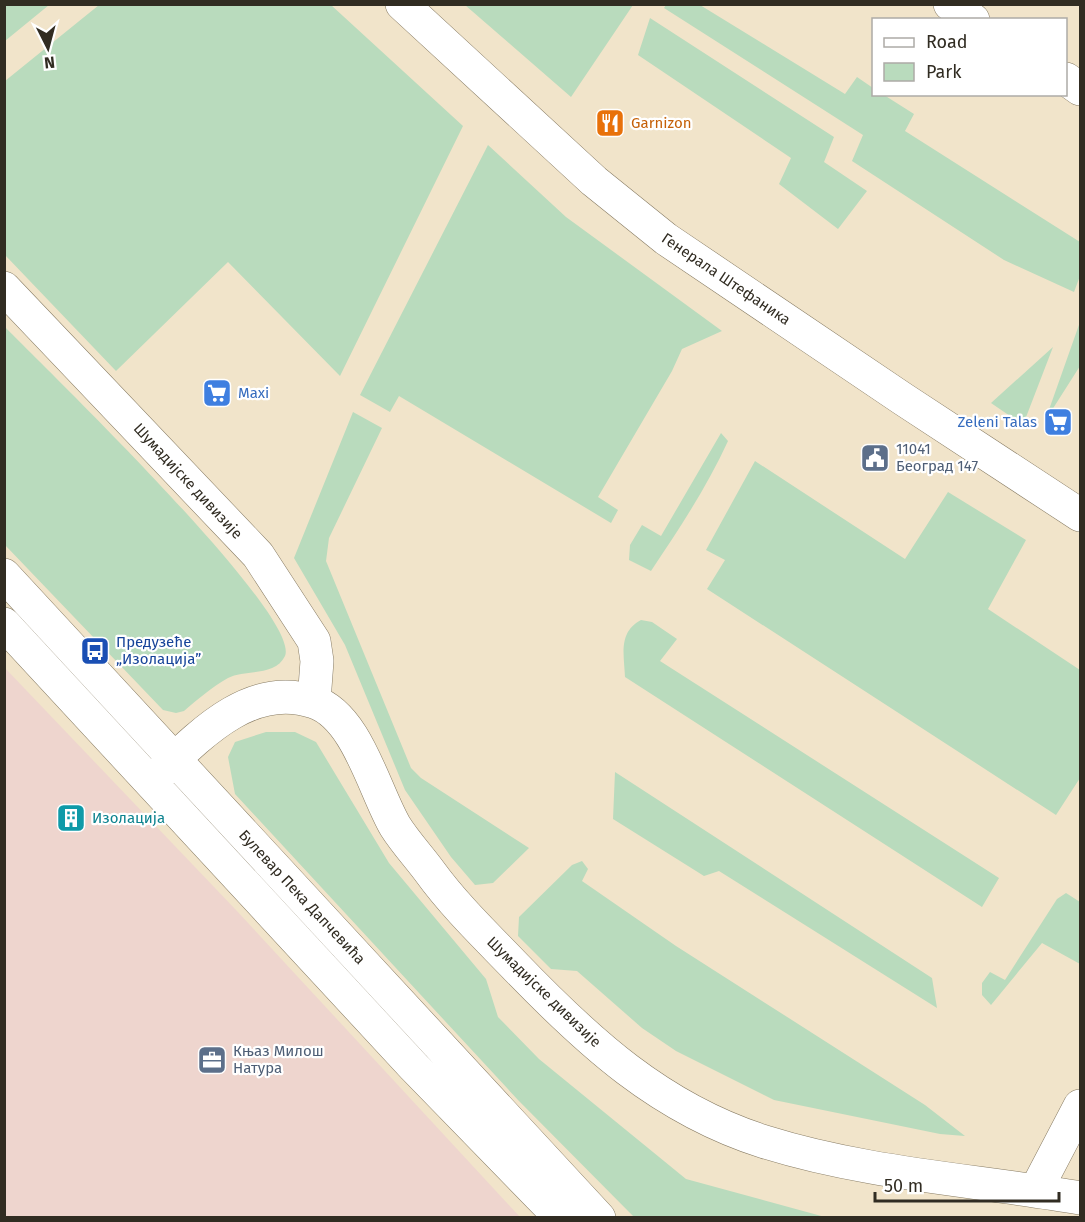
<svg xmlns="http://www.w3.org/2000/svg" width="1085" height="1222" font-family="'Fira Sans',sans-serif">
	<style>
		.industrial { fill: #eed5ce }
		.green { fill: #b9dbbd }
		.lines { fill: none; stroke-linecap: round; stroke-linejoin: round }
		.minor-casing { stroke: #877b63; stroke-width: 34 }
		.minor { stroke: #fff; stroke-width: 33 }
		.labels { text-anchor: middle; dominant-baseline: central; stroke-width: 4.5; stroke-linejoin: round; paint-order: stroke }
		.food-label { font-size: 15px; fill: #c56008; stroke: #fff; text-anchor: start }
		.street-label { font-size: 15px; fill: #312c22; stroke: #fff }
		.shop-label { font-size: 15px; fill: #366cbe; stroke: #fff; text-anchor: start }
		.service-label { font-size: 15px; fill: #4e5e75; stroke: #fff; text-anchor: start }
		.transit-label { font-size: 15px; fill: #164399; stroke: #fff; text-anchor: start }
		.culture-label { font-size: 15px; fill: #0d838f; stroke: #fff; text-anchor: start }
	</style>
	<rect width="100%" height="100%" fill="#f1e4ca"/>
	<path class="industrial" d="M 5,668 L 236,910 L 520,1217 L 5,1217 Z"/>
	<path class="green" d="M 5,4 L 49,4 L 49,5 L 5,41 Z
		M 99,5 L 331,5 L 463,126 L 340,376 L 228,262 L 116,371 L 5,255 L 5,81 Z
		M 465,5 L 633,5 L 571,97 Z
		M 666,5 L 700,5 L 845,94 L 857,77 L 873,88 L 874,94 L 884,95 L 914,114 L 905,131 L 1080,242 L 1080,276 L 1074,292 L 1004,260 L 852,161 L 863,135 L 664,8 Z
		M 650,18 L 834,137 L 824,162 L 867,191 L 838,229 L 779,184 L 791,158 L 638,55 Z
		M 488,145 L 566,217 L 722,331 L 682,349 L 672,371 L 598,497 L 618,510 L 611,523 L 399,396 L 390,412 L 360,395 Z
		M 1080,322 L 1080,366 L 1045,421 Z
		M 5,327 C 43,366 302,615 285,656 C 275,677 245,669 228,678 C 212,687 198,699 184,711 L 176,713 L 163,710 L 5,545 Z
		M 1053,347 L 1023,425 L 991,403 Z
		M 353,412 L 382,428 L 329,538 L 326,561 L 411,768 L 421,778 L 529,848 L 493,883 L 475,885 L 451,857 L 405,790 L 345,645 L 294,558 Z
		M 721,433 L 728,441 C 707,487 679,529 651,571 L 629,560 L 630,545 L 642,525 L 661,536 Z
		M 755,461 L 905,559 L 948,492 L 1026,540 L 988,609 L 1080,670 L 1080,778 L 1056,815 L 707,589 L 725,560 L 706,550 Z
		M 641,620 L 652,622 L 677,639 L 660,661 L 999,878 L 982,907 L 625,677 C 624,655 618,632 641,620 Z
		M 266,732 L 295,732 L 316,742 L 389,863 L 486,979 L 498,1017 L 539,1059 L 686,1179 L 825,1217 L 634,1217 L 518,1100 L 235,794 L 228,757 L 235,742 Z
		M 615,772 L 932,978 L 937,1008 L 719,871 L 704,876 L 613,819 Z
		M 582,861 L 588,869 L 582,881 L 676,946 L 925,1105 L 965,1136 L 940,1134 L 774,1100 L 676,1051 L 642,1028 L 577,971 L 551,969 L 518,936 L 519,917 L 572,865 Z
		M 1066,893 L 1080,902 L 1080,964 L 1042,943 L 991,1005 L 982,995 L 982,983 L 990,972 L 1005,980 L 1057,899 Z"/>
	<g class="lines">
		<g class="minor-casing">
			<path id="minor" d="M 402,4 L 594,181 L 666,239 L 903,399 L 1080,515
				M 950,4 L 973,20
				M 1066,79 L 1080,89
				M 4,288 L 258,555 L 314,641 L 317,661 L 314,701
				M 4,575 L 599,1218
				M 4,624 L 414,1067 L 561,1218
				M 151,782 C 194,741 248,679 314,702 C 357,716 374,790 395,826 C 405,842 419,857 430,872 C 454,905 484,934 512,963 C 587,1041 660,1109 765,1142 C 867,1174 976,1180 1080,1198
				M 1036,1190 L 1080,1106"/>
		</g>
		<use href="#minor" class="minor"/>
	</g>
	<defs>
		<g id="restaurant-square" transform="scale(1.5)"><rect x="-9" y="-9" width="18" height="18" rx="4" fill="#e8710a" stroke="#fff"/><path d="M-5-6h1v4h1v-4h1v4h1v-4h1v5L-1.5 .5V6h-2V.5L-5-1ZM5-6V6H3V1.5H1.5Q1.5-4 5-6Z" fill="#fff"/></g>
		<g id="supermarket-square" transform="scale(1.5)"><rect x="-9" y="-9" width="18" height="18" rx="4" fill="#3f7fe0" stroke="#fff"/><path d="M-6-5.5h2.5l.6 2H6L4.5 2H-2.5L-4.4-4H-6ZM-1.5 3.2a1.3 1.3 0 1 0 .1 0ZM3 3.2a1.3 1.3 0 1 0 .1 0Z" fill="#fff"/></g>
		<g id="civic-square" transform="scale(1.5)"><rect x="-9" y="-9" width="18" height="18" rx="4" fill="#5c6f8a" stroke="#fff"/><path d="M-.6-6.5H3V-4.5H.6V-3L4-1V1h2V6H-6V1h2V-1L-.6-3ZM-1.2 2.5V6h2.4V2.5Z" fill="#fff"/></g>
		<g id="bus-square" transform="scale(1.5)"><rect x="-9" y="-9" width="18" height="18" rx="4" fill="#1a4fb4" stroke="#fff"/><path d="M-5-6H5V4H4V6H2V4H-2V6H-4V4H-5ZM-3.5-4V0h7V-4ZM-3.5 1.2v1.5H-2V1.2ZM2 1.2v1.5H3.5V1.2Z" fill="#fff"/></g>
		<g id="building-square" transform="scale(1.5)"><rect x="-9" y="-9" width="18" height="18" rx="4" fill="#0f9aa8" stroke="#fff"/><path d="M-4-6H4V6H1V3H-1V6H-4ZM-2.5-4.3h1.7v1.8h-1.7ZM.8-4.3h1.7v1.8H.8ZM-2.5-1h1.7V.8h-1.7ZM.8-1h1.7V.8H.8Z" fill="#fff"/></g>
		<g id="office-square" transform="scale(1.5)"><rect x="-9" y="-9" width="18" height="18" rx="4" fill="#5c6f8a" stroke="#fff"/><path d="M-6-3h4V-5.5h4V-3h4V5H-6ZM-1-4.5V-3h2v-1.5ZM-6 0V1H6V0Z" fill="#fff"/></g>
	</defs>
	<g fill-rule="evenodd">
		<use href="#restaurant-square" x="610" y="123"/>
		<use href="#supermarket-square" x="217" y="393"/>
		<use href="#supermarket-square" x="1058" y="422"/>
		<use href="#civic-square" x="875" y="458"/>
		<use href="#bus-square" x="95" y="651"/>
		<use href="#building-square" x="71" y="818"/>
		<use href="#office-square" x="212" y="1060"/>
	</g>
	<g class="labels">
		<g class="food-label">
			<text x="631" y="123">Garnizon</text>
		</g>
		<g class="street-label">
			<text transform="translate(726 279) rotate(34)">Генерала Штефаника</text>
			<text transform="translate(188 481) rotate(47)">Шумадијске дивизије</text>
			<text transform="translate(302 897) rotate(47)">Булевар Пека Дапчевића</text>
			<text transform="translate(544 992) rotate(44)">Шумадијске дивизије</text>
		</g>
		<g class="shop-label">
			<text x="238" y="393">Maxi</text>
			<text x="1037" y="422" text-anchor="end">Zeleni Talas</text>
		</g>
		<g class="service-label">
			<text x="896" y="449">11041<tspan x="896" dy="17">Београд 147</tspan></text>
			<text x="233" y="1051">Књаз Милош<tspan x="233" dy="17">Натура</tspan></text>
		</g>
		<g class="transit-label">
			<text x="116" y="642">Предузеће<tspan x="116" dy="17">„Изолација”</tspan></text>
		</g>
		<g class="culture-label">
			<text x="92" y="818">Изолација</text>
		</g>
	</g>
	<rect width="1085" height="1222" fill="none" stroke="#312c22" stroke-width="12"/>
	<rect x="872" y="18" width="195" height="78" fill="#ffffff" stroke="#adaba7" stroke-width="1.5"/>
	<rect x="884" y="38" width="30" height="9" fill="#ffffff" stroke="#adaba7" stroke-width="1.5"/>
	<text x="926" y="48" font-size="18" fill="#312c22">Road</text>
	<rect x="884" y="63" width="30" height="18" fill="#b9dbbd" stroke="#adaba7" stroke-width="1.5"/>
	<text x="926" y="78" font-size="18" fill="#312c22">Park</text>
	<g transform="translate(48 48) rotate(174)" stroke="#ffffff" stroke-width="4.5" paint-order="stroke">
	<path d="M0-4.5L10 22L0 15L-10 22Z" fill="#312c22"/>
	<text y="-9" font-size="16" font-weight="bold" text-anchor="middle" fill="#312c22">N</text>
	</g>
	<path d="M875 1192v9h184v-9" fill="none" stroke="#312c22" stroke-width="3"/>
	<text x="884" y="1192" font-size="18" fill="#312c22" stroke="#ffffff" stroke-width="4.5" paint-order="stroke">50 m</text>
</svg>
